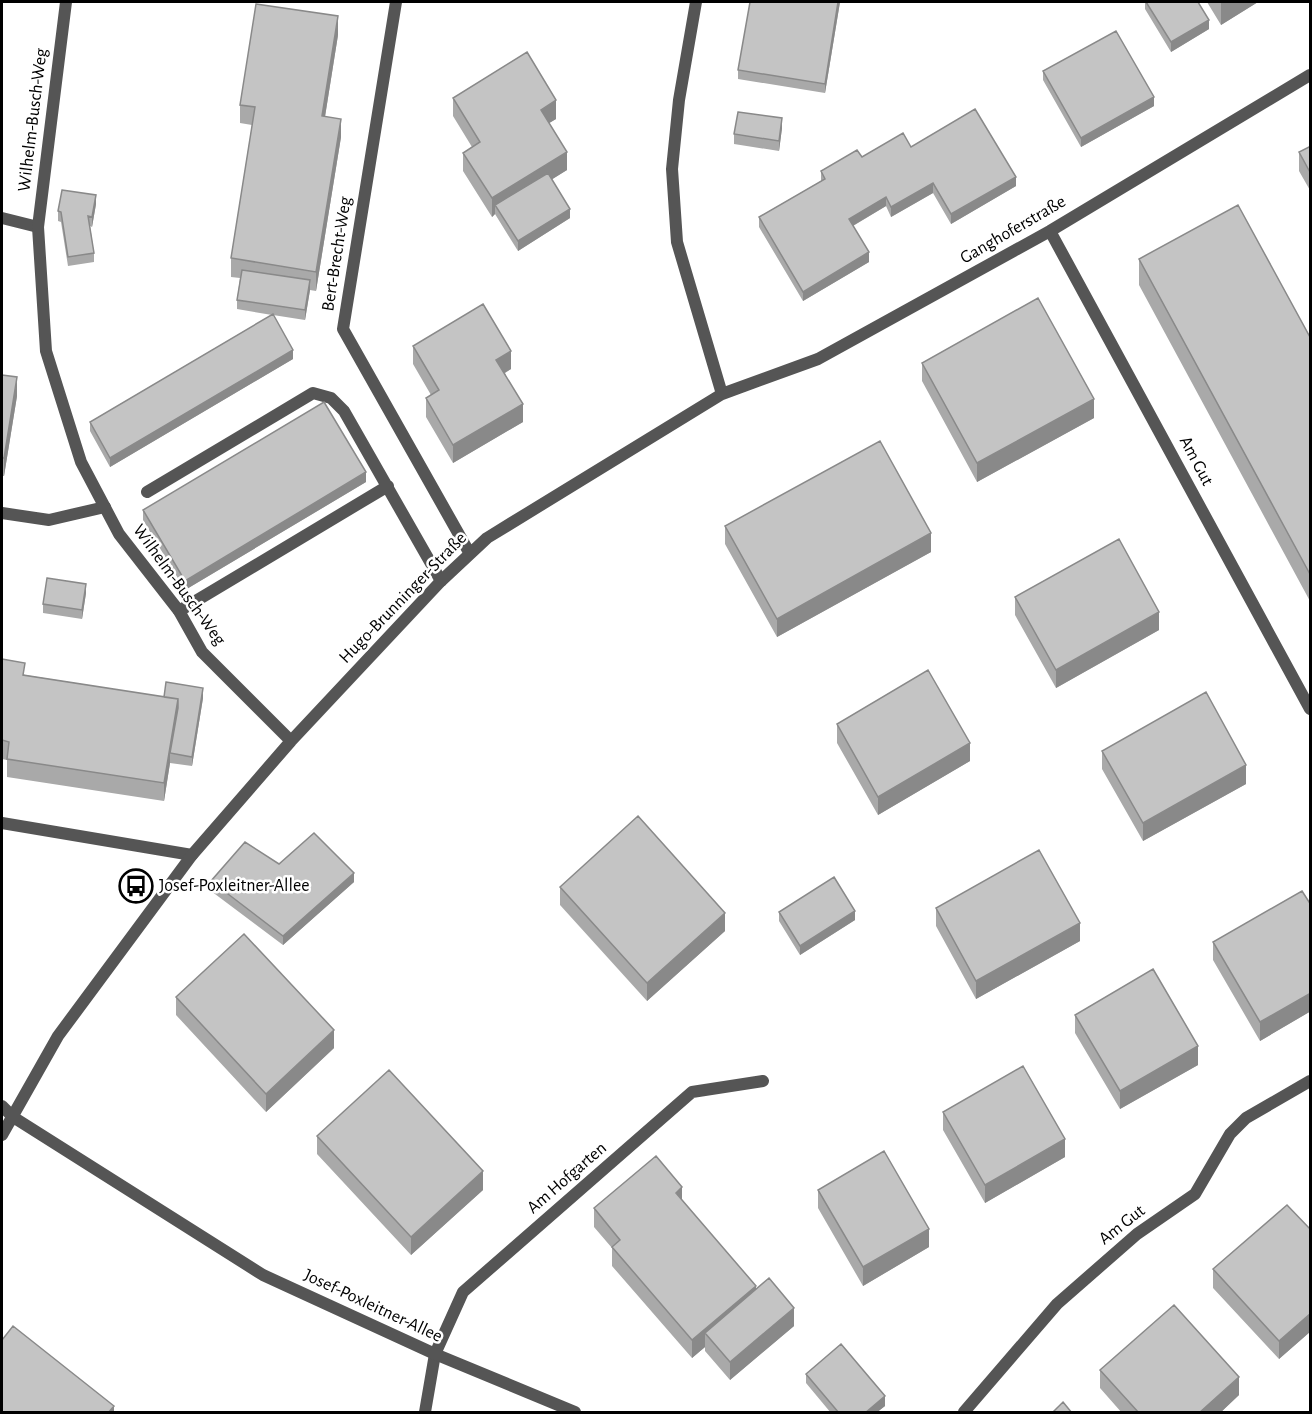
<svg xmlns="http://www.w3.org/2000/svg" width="1312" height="1414" font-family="'Alegreya Sans',sans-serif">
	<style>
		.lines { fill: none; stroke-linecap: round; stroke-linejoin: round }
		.service { stroke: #555; stroke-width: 12 }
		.minor { stroke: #555; stroke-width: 12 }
		.wall { fill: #a9a9a9 }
		.shaded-wall { fill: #898989 }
		.building { fill: #c4c4c4; stroke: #898989; stroke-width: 1.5 }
		.labels { text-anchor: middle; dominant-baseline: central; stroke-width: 5; stroke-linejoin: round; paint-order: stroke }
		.street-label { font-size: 18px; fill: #000; stroke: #fff }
		.poi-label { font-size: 18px; fill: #000; stroke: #fff; text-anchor: start }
	</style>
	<rect width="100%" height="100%" fill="#fff"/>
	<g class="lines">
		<path class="service" d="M 2,218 L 38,227
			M 147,492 L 313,393 L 331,398 L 344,411 L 441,581
			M 2,513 L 49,520 L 105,507
			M 179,611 L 388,486
			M 2,823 L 192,855
			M 425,1412 L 435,1354 L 463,1292 L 692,1092 L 763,1081"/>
		<path class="minor" d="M 66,2 L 38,227 L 46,351 L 81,462 L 119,534 L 179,611 L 202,652 L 291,741
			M 396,2 L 343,329 L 470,554
			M 696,2 L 679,100 L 672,169 L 677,242 L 722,394
			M 1050,231 L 1310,709
			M 2,1106 L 13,1117 L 263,1275 L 435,1354 L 575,1412
			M 2,1135 L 58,1036 L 192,855 L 291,741 L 441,581 L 487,538 L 722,394 L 818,359 L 1050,231 L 1310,75
			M 964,1412 L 1057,1304 L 1137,1234 L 1195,1194 L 1230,1134 L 1246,1118 L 1310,1081"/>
	</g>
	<path class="wall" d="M 750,2 L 840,2 L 825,93 L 738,79 L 738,70 Z
		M 1145,2 L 1198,2 L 1209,29 L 1171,52 L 1145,9 Z
		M 1207,2 L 1258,2 L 1221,25 Z
		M 338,35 L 325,117 L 341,137 L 316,291 L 310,290 L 305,320 L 273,315 L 293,359 L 110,467 L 90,431 L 90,422 L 272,315 L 237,309 L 237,300 L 240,278 L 231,277 L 231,258 L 252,125 L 240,123 L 240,105 Z
		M 1043,71 L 1154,106 L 1081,147 L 1043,80 Z
		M 453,98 L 556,119 L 549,123 L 567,170 L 552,179 L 570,218 L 518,251 L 495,214 L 492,217 L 463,171 L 463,153 L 472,147 L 453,116 Z
		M 782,128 L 779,151 L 734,144 L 734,134 Z
		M 1311,146 L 1311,192 L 1299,171 L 1299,152 Z
		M 911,147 L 1016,186 L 951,224 L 933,193 L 891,217 L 886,206 L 853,226 L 869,262 L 803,301 L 759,227 L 759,217 L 821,181 L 821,171 L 862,157 Z
		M 96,204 L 92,227 L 90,226 L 94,253 L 94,262 L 68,266 L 61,222 L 58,221 L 58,211 Z
		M 1139,259 L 1311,339 L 1311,603 L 1139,285 Z
		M 413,346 L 511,369 L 505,373 L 523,422 L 453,463 L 426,417 L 426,398 L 431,395 L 413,364 Z
		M 922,363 L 1094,418 L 977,482 L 922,381 Z
		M 2,375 L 17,396 L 4,476 L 2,476 Z
		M 366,482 L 185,590 L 143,520 L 143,510 Z
		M 725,526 L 931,552 L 777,637 L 725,544 Z
		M 86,593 L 82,619 L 43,613 L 43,604 Z
		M 1015,597 L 1159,630 L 1056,688 L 1015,615 Z
		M 2,659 L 25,675 L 164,697 L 203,698 L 192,766 L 170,763 L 164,801 L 7,777 L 7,760 L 2,759 Z
		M 837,724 L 970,761 L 878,815 L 837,743 Z
		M 1102,751 L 1246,784 L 1143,841 L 1102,769 Z
		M 279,864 L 354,882 L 283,945 L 211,891 L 211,881 Z
		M 560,887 L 725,931 L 647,1001 L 560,905 Z
		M 1311,905 L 1311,1011 L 1260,1041 L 1213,960 L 1213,942 Z
		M 936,908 L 1080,941 L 976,999 L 936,926 Z
		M 779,912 L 855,920 L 800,955 L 779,921 Z
		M 176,997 L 334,1048 L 266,1112 L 176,1015 Z
		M 1075,1015 L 1198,1065 L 1120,1109 L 1075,1033 Z
		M 943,1112 L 1065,1157 L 985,1203 L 943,1130 Z
		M 317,1136 L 483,1190 L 411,1255 L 317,1154 Z
		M 818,1190 L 929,1247 L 863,1286 L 818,1208 Z
		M 682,1200 L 756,1289 L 794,1326 L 730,1380 L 705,1351 L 705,1347 L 692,1358 L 612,1266 L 612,1248 L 594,1227 L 594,1208 Z
		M 1311,1230 L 1311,1331 L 1279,1359 L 1213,1288 L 1213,1269 Z
		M 1100,1370 L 1239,1395 L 1220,1413 L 1122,1413 L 1100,1388 Z
		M 806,1374 L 885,1406 L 876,1413 L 831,1413 L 806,1383 Z"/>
	<path class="shaded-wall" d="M 838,2 L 840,2 L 825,93 L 825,84 Z
		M 1221,2 L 1258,2 L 1221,25 Z
		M 338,16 L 338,35 L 322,135 L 322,116 Z
		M 1209,20 L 1209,29 L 1171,52 L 1171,42 Z
		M 1154,97 L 1154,106 L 1081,147 L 1081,138 Z
		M 556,100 L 556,119 L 541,128 L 541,110 Z
		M 782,118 L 782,128 L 779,151 L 779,141 Z
		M 341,119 L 341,137 L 316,291 L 316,272 Z
		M 567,152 L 567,170 L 500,212 L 495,205 L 495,214 L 492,217 L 492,198 Z
		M 1016,177 L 1016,186 L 951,224 L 951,214 Z
		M 933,183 L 933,193 L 891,217 L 891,207 Z
		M 96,195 L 96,204 L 92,227 L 92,217 Z
		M 886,197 L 886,206 L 849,228 L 849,219 Z
		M 570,209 L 570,218 L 518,251 L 518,241 Z
		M 869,252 L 869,262 L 803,301 L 803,292 Z
		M 310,280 L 310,290 L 305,320 L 305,310 Z
		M 293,350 L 293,359 L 110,467 L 110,458 Z
		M 511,351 L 511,369 L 496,378 L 496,360 Z
		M 17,377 L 17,396 L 4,476 L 4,458 Z
		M 1094,399 L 1094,418 L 977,482 L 977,463 Z
		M 523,404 L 523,422 L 453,463 L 453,445 Z
		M 366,472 L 366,482 L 185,590 L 185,581 Z
		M 931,533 L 931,552 L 777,637 L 777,619 Z
		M 86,584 L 86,593 L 82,619 L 82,610 Z
		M 1159,612 L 1159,630 L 1056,688 L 1056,670 Z
		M 203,688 L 203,698 L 192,766 L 192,757 Z
		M 178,699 L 178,718 L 170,753 L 170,763 L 164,801 L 164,783 Z
		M 970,743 L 970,761 L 878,815 L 878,797 Z
		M 1246,765 L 1246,784 L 1143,841 L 1143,823 Z
		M 354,873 L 354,882 L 283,945 L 283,936 Z
		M 855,911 L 855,920 L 800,955 L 800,946 Z
		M 725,913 L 725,931 L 647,1001 L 647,983 Z
		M 1080,923 L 1080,941 L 976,999 L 976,981 Z
		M 1311,993 L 1311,1011 L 1260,1041 L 1260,1022 Z
		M 334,1030 L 334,1048 L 266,1112 L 266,1094 Z
		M 1198,1046 L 1198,1065 L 1120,1109 L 1120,1091 Z
		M 1065,1139 L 1065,1157 L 985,1203 L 985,1185 Z
		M 483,1171 L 483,1190 L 411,1255 L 411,1237 Z
		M 682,1187 L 682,1205 L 676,1193 Z
		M 929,1229 L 929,1247 L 863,1286 L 863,1267 Z
		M 756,1286 L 756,1304 L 705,1333 L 705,1347 L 692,1358 L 692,1340 Z
		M 794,1308 L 794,1326 L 730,1380 L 730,1362 Z
		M 1311,1313 L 1311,1331 L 1279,1359 L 1279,1341 Z
		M 1239,1377 L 1239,1395 L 1220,1413 L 1199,1413 Z
		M 885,1396 L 885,1406 L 876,1413 L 865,1413 Z
		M 114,1406 L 114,1413 L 108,1413 Z"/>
	<path class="building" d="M 750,2 L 838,2 L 825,84 L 738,70 Z
		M 1146,2 L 1198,2 L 1209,20 L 1171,42 Z
		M 256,4 L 338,16 L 322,116 L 341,119 L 316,272 L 231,258 L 255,107 L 240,105 Z
		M 1116,31 L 1154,97 L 1081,138 L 1043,71 Z
		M 527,52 L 556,100 L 541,110 L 567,152 L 492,198 L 463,153 L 480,142 L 453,98 Z
		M 975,109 L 1016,177 L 951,214 L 933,183 L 891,207 L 886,197 L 849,219 L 869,252 L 803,292 L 759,217 L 825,179 L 821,171 L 857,150 L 862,157 L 903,133 L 911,147 Z
		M 738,112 L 782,118 L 779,141 L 734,134 Z
		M 1311,146 L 1311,174 L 1299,152 Z
		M 548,173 L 570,209 L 518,241 L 495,205 Z
		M 62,190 L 96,195 L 92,217 L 88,216 L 94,253 L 68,257 L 61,212 L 58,211 Z
		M 1238,205 L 1311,339 L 1311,576 L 1139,259 Z
		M 242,270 L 310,280 L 305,310 L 237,300 Z
		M 1038,298 L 1094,399 L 977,463 L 922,363 Z
		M 483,304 L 511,351 L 496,360 L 523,404 L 453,445 L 426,398 L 439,390 L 413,346 Z
		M 273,314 L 293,350 L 110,458 L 90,422 Z
		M 2,375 L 17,377 L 4,458 L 2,458 Z
		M 324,402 L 366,472 L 185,581 L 143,510 Z
		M 880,441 L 931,533 L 777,619 L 725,526 Z
		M 1119,539 L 1159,612 L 1056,670 L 1015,597 Z
		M 47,578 L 86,584 L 82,610 L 43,604 Z
		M 2,659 L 25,663 L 23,675 L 178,699 L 164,783 L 7,759 L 9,742 L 2,740 Z
		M 928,670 L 970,743 L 878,797 L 837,724 Z
		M 166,682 L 203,688 L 192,757 L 170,753 L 178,708 L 178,699 L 164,697 Z
		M 1206,692 L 1246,765 L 1143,823 L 1102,751 Z
		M 638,816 L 725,913 L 647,983 L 560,887 Z
		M 314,833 L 354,873 L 283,936 L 211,881 L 245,842 L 279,864 Z
		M 1039,850 L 1080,923 L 976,981 L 936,908 Z
		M 834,877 L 855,911 L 800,946 L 779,912 Z
		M 1302,891 L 1311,905 L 1311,993 L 1260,1022 L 1213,942 Z
		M 244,934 L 334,1030 L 266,1094 L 176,997 Z
		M 1153,969 L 1198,1046 L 1120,1091 L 1075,1015 Z
		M 1023,1066 L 1065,1139 L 985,1185 L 943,1112 Z
		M 389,1070 L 483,1171 L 411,1237 L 317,1136 Z
		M 884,1151 L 929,1229 L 863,1267 L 818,1190 Z
		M 656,1156 L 682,1187 L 676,1193 L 756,1286 L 692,1340 L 612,1247 L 620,1240 L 594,1208 Z
		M 1287,1205 L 1311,1230 L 1311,1313 L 1279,1341 L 1213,1269 Z
		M 769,1278 L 794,1308 L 730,1362 L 705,1333 Z
		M 1174,1305 L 1239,1377 L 1199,1413 L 1139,1413 L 1100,1370 Z
		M 13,1326 L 114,1406 L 108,1413 L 2,1413 L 2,1340 Z
		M 841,1344 L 885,1396 L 865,1413 L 839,1413 L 806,1374 Z
		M 1063,1402 L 1072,1413 L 1052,1413 Z"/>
	<defs>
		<g id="bus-ring" transform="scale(1.725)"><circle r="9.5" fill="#fff" stroke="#000" stroke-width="1.5"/><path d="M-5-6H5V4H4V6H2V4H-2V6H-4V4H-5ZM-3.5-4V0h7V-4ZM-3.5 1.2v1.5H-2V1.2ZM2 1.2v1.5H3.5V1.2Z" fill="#000"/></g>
	</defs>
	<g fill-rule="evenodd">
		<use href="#bus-ring" x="136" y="886"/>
	</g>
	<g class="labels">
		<g class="street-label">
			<text transform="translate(33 120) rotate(-83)">Wilhelm-Busch-Weg</text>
			<text transform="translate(1013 230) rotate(-30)">Ganghoferstraße</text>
			<text transform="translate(337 254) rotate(-81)">Bert-Brecht-Weg</text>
			<text transform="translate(1196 461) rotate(62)">Am Gut</text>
			<text transform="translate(179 585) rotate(54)">Wilhelm-Busch-Weg</text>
			<text transform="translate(403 598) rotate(-46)">Hugo-Brunninger-Straße</text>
			<text transform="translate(567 1178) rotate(-41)">Am Hofgarten</text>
			<text transform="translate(1122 1225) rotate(-38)">Am Gut</text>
			<text transform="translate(373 1306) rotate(25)">Josef-Poxleitner-Allee</text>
		</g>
		<g class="poi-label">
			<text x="159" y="886">Josef-Poxleitner-Allee</text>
		</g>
	</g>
	<rect width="1312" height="1414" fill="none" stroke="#000000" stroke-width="6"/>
</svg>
